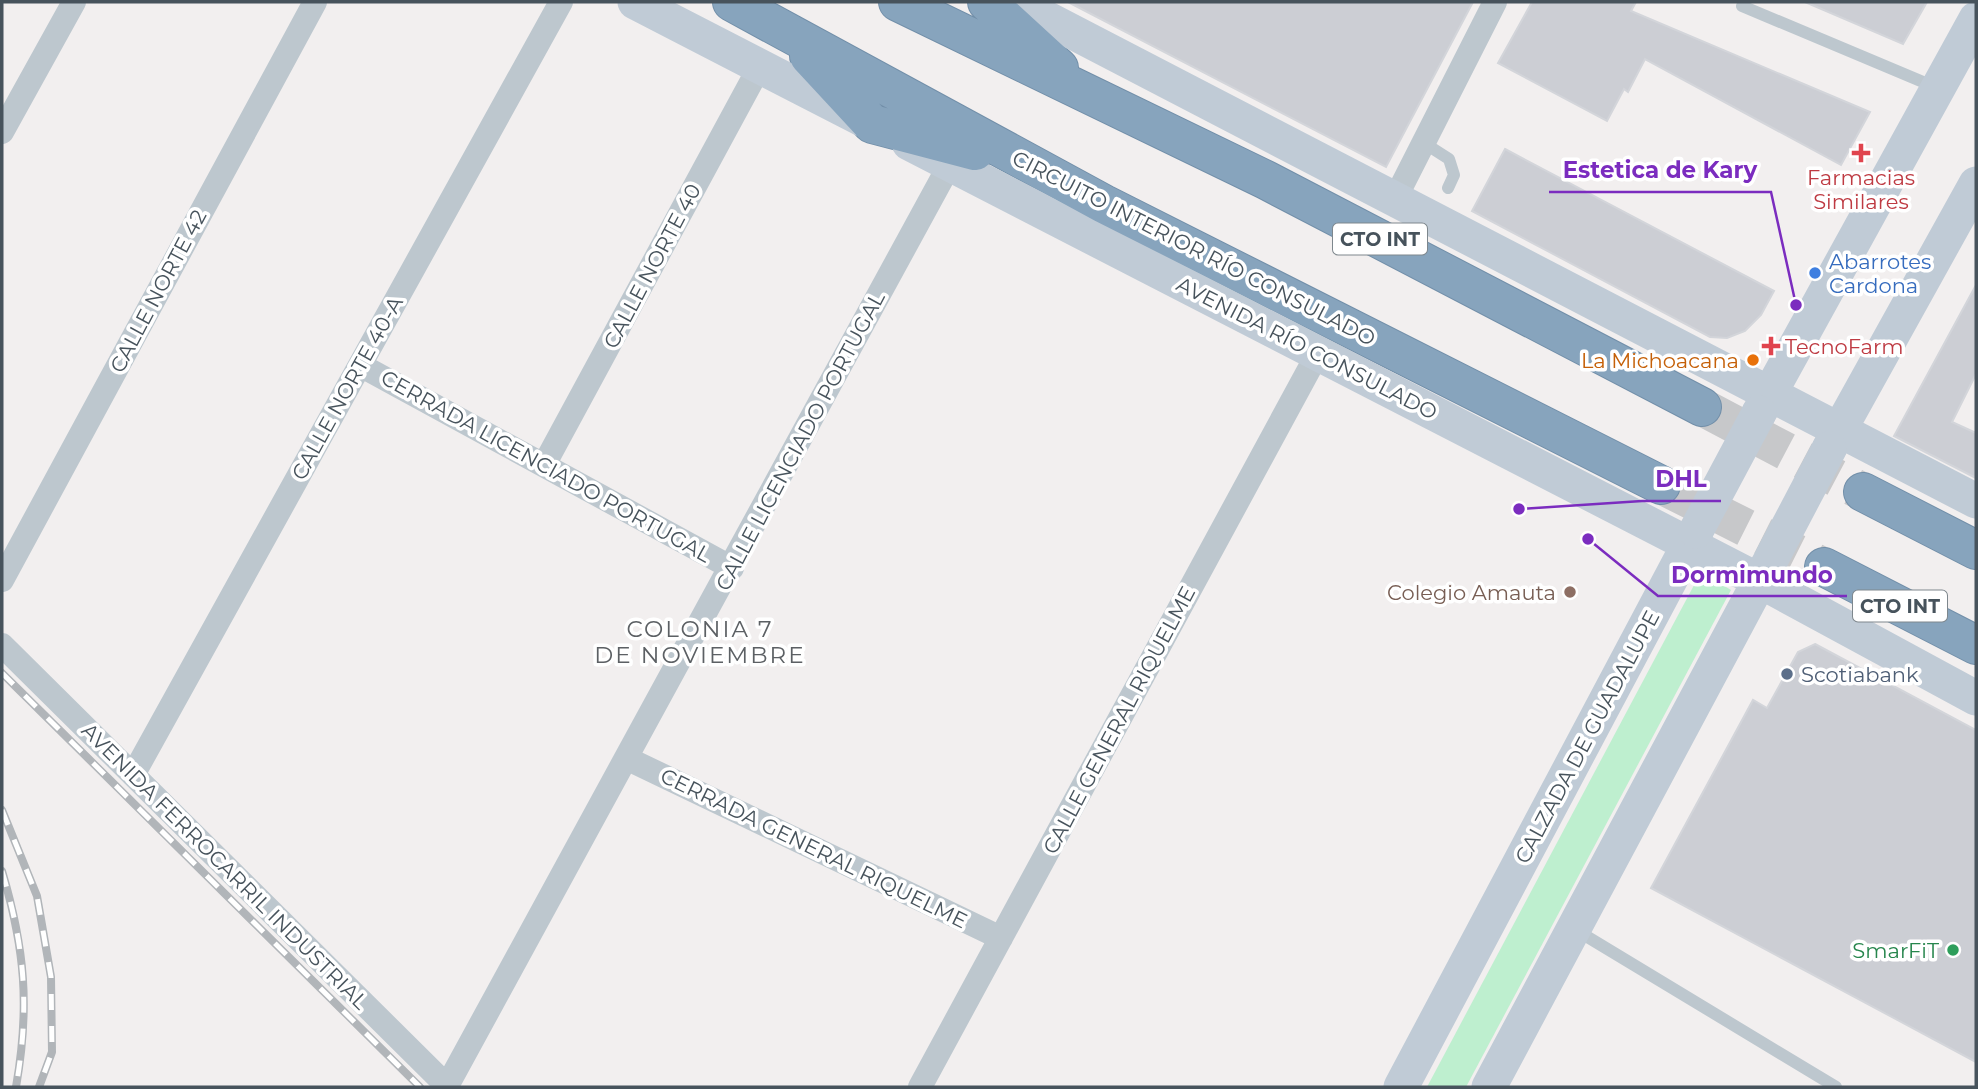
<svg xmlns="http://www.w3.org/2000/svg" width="1978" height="1089" font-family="Montserrat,sans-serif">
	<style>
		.green { fill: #beefcf }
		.building { fill: #ccced4; stroke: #d3d5da; stroke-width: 2 }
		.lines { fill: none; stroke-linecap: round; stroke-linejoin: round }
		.highway-tunnel { stroke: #c7c8ca; stroke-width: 38; stroke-dasharray: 38 19; stroke-linecap: butt }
		.highway-casing { stroke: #728fa9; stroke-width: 40 }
		.lane { stroke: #bdc7ce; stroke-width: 12 }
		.street { stroke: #bdc7ce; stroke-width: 24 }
		.secondary { stroke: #c0cbd6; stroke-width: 35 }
		.highway { stroke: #87a4bd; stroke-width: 38 }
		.rail-casing { stroke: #b1b5b9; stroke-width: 8 }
		.rail { stroke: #fff; stroke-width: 5; stroke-dasharray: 16; stroke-linecap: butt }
		.secondary-bridge { stroke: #c0cbd6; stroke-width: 35 }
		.health-dot { fill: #e0444e; stroke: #fff; stroke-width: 2.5 }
		.shop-dot { fill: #3f7fe0; stroke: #fff; stroke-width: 2.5 }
		.food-dot { fill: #e8710a; stroke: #fff; stroke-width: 2.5 }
		.education-dot { fill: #8d6e63; stroke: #fff; stroke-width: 2.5 }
		.service-dot { fill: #5c6f8a; stroke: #fff; stroke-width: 2.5 }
		.leisure-dot { fill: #2e9e5b; stroke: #fff; stroke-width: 2.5 }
		.labels { text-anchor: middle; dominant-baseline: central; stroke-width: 7; stroke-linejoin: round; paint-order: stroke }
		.shield { fill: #fff; stroke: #7e878d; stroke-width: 2 }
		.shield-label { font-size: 19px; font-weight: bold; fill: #47535c }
		.health-label { font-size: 21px; fill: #be3a42; stroke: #fff }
		.street-label { font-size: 21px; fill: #47535c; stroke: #fff }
		.shop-label { font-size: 21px; fill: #366cbe; stroke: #fff; text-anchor: start }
		.food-label { font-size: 21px; fill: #c56008; stroke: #fff; text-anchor: end }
		.education-label { font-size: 21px; fill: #785e54; stroke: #fff; text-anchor: end }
		.service-label { font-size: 21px; fill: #4e5e75; stroke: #fff; text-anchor: start }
		.leisure-label { font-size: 21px; fill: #27864d; stroke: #fff; text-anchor: end }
		.neighbourhood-label { font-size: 23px; letter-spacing: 2px; fill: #5c6064; stroke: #fff }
		.leader { fill: none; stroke: #7b2cbf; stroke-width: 2.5 }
		.callout-dot { fill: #7b2cbf; stroke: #fff; stroke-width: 2.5 }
		.callout-label { font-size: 23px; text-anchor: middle; font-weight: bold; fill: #7b2cbf; stroke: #fff; stroke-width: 7; stroke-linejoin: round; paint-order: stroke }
	</style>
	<rect width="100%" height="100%" fill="#f2efef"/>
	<path class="green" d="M 1701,572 L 1731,590 L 1466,1087 L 1427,1087 Z"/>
	<path class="building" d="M 1068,2 L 1473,2 L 1386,167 Z
		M 1532,2 L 1636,2 L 1631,11 L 1870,112 L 1841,165 L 1645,59 L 1628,92 L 1624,89 L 1607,121 L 1498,63 Z
		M 1805,2 L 1927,2 L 1903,44 Z
		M 1505,149 L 1774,291 L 1761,315 L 1745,331 L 1727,338 L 1710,337 L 1472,211 Z
		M 1976,285 L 1976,374 L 1952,422 L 1976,433 L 1976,478 L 1894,436 Z
		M 1815,644 L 1976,730 L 1976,1062 L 1651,888 L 1753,700 L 1767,708 L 1798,652 Z"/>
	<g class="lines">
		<path class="highway-tunnel" d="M 1702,407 L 1863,492
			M 1661,485 L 1824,567"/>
		<g class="highway-casing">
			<path id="highway" d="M 732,2 L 1104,204 L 1661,485
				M 898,2 L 1266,180 L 1702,407
				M 987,2 L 1059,68
				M 809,56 L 872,124 L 975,151
				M 1863,492 L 1976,550
				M 1824,567 L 1976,645"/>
		</g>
		<path class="lane" d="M 1742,6 L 1935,87
			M 1424,143 L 1449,159 L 1454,175 L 1448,188
			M 1576,930 L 1836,1087"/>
		<path class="street" d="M 2,132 L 74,2
			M 1395,199 L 1495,2
			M 360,365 L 732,568
			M 544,465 L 760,66
			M 2,580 L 315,2
			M 2,645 L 448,1087
			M 628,759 L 1001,938
			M 133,775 L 561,2
			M 447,1086 L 950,164
			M 920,1087 L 1318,353"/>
		<path class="secondary" d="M 635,2 L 862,119
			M 1015,2 L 1976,501
			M 909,143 L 1760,581 L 1976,698
			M 1759,413 L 1976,19
			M 1830,447 L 1976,184
			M 1401,1087 L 1696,531
			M 1489,1087 L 1767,567"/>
		<use href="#highway" class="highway"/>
		<g class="rail-casing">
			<path id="rail" d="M 2,673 L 420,1087
				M 2,810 L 37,896 L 51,977 L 52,1052 L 39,1087
				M 2,871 C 25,949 30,1007 16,1087"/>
		</g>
		<use href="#rail" class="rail"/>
		<path class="secondary-bridge" d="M 1696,531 L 1759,413
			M 1767,567 L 1829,449"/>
	</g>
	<g class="health-dot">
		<path d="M1857.5 142.5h7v7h7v7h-7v7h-7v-7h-7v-7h7z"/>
		<path d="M1767.5 335.5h7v7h7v7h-7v7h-7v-7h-7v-7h7z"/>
	</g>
	<circle class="shop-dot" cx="1815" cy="273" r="7"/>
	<circle class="food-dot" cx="1753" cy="360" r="7"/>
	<circle class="education-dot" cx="1570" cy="592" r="7"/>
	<circle class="service-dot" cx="1787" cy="674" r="7"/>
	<circle class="leisure-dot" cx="1953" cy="950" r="7"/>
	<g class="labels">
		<g class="shield">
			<rect x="1333" y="223.5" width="94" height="31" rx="5"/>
			<rect x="1853" y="590.5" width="94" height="31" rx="5"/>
		</g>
		<g class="shield-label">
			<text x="1380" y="239">CTO INT</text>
			<text x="1900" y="606">CTO INT</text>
		</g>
		<g class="health-label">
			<text x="1861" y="177">Farmacias<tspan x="1861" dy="24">Similares</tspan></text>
			<text x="1785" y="346" text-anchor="start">TecnoFarm</text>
		</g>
		<g class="street-label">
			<text transform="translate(1194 248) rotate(27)">CIRCUITO INTERIOR RÍO CONSULADO</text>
			<text transform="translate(652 266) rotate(-62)">CALLE NORTE 40</text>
			<text transform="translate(158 291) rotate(-62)">CALLE NORTE 42</text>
			<text transform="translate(1307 348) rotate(27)">AVENIDA RÍO CONSULADO</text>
			<text transform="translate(347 388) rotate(-61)">CALLE NORTE 40-A</text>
			<text transform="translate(800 441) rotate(-62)">CALLE LICENCIADO PORTUGAL</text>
			<text transform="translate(546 466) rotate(29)">CERRADA LICENCIADO PORTUGAL</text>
			<text transform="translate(1119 720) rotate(-62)">CALLE GENERAL RIQUELME</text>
			<text transform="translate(1587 737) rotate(-62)">CALZADA DE GUADALUPE</text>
			<text transform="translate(814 848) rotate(26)">CERRADA GENERAL RIQUELME</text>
			<text transform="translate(225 866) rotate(45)">AVENIDA FERROCARRIL INDUSTRIAL</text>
		</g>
		<g class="shop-label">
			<text x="1829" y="261">Abarrotes<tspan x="1829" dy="24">Cardona</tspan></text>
		</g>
		<g class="food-label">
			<text x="1739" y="360">La Michoacana</text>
		</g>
		<g class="education-label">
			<text x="1556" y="592">Colegio Amauta</text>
		</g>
		<g class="service-label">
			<text x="1801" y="674">Scotiabank</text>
		</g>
		<g class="leisure-label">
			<text x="1939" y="950">SmarFiT</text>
		</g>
		<g class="neighbourhood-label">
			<text x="700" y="629">COLONIA 7<tspan x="700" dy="26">DE NOVIEMBRE</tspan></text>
		</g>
	</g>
	<path class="leader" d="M1796 305L1771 192H1549M1519 509L1642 501H1721M1588 539L1658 596H1847"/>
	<g class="callout-dot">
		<circle cx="1796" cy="305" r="7"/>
		<circle cx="1519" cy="509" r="7"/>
		<circle cx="1588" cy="539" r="7"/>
	</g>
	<g class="callout-label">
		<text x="1660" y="178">Estetica de Kary</text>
		<text x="1681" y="487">DHL</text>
		<text x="1752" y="583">Dormimundo</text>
	</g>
	<rect width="1978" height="1089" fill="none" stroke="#47535c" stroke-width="7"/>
</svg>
